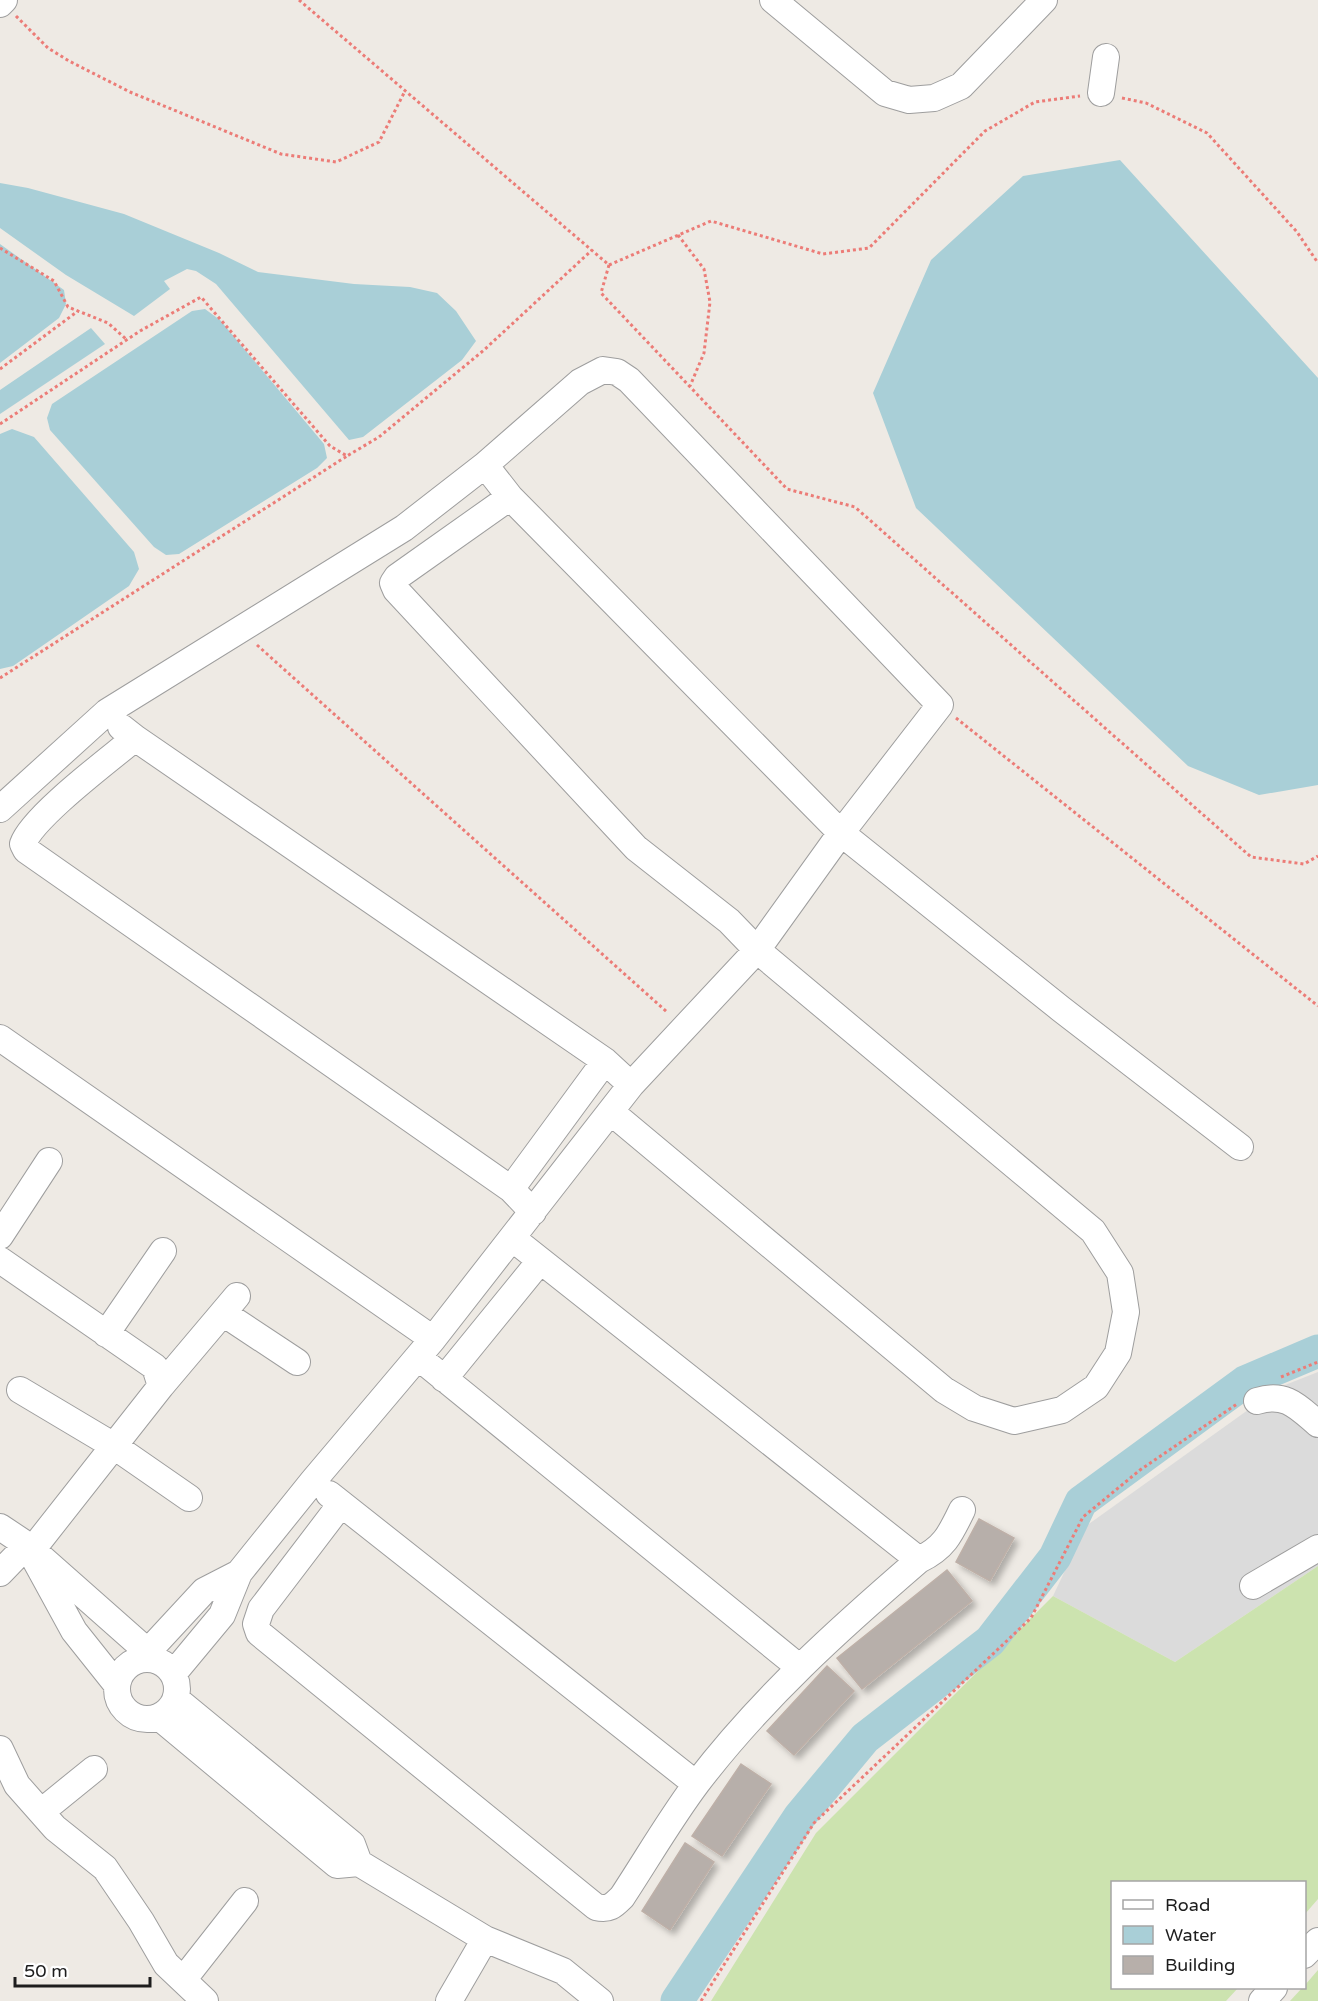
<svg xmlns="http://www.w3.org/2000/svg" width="1318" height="2001" font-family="'Varela Round',sans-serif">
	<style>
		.residential { fill: #dbdbdb }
		.grass { fill: #cce3af }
		.water { fill: #a9cfd7 }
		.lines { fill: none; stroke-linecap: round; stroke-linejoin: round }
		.river { stroke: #a9cfd7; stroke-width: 33 }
		.building { fill: #b7afaa; stroke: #beb0a8; stroke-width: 1.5; filter: url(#shadow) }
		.minor-casing { stroke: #9e9e9e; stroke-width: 28 }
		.path { stroke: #ec7c77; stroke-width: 3; stroke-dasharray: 3 3; stroke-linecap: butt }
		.minor { stroke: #fff; stroke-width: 26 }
	</style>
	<defs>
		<filter id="shadow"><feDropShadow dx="4.5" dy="4.5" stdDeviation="3" flood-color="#0004"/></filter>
	</defs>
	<rect width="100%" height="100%" fill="#eeeae4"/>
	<path class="residential" d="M 1318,1372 L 1318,1566 L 1175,1662 L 1053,1596 L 1086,1526 L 1280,1387 Z"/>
	<path class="grass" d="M 1318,1566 L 1318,1899 L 1305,1914 L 1304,1882 L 1112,1882 L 1112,1988 L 1238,1988 L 1226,2001 L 711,2001 L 816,1833 L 1053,1596 L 1175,1662 Z
		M 1318,1970 L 1318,2001 L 1290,2001 L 1302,1988 L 1304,1988 L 1305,1985 Z"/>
	<path class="water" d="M 1120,160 L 1318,378 L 1318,785 L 1259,795 L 1188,766 L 916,508 L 873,393 L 931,260 L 1023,176 Z
		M 0,183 L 28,188 L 124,214 L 219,253 L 258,272 L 354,284 L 410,287 L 437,293 L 456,311 L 476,341 L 462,360 L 363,437 L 349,440 L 216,284 L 196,271 L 187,269 L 164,281 L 170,289 L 134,316 L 66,275 L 0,228 Z
		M 0,244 L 64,290 L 66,304 L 59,318 L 0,363 Z
		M 205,309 L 220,320 L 324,444 L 327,458 L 317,468 L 179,554 L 166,555 L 154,547 L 50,430 L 47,418 L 52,404 L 192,311 Z
		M 91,328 L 105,344 L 0,414 L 0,390 Z
		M 12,429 L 34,437 L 134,552 L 139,569 L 129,586 L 13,666 L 0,669 L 0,434 Z"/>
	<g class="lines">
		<path class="river" d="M 677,2001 L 800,1816 L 865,1738 L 990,1641 L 1055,1557 L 1081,1502 L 1245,1382 L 1318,1351"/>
	</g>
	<path class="building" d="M 979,1519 L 1014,1538 L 990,1581 L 956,1562 Z
		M 947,1570 L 972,1601 L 862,1689 L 837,1658 Z
		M 827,1666 L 854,1691 L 794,1755 L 767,1731 Z
		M 741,1764 L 771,1784 L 722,1856 L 692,1836 Z
		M 685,1843 L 714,1862 L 670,1930 L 642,1911 Z"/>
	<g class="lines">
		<g class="minor-casing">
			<path id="minor" d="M 773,0 L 885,93 L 909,100 L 934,98 L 961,86 L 1044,0
				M 0,4 L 4,0
				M 1101,93 L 1106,57
				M 485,465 L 510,497 L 841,833 L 1061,1009 L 1240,1147
				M 510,497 L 397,577 L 393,583 L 396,590 L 636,848 L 729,921 L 757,950 L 1093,1231 L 1120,1273 L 1126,1312 L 1118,1353 L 1096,1387 L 1062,1410 L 1014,1421 L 974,1408 L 944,1390 L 611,1112
				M 121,727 L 135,738 L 605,1061 L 631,1085
				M 135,738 C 110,759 32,817 23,844 L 26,850 L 511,1189 L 533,1212
				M 0,809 L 107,712 L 404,528 L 485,465 L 580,382 L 603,370 L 617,372 L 629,380 L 940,705 L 841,833 L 757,950 L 631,1085 L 433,1339 L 313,1481 L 239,1573 L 222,1615 L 173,1674
				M 0,1038 L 433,1339
				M 511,1189 L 605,1061
				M 0,1236 L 49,1161
				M 512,1238 L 919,1560
				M 0,1260 L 155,1367 L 161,1386 L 32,1550
				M 223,1313 L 297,1362
				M 106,1334 L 163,1251
				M 418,1357 L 799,1667
				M 444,1379 L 540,1261
				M 161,1386 L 237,1296
				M 20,1390 L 114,1446 L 189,1498
				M 1257,1401 C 1286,1392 1298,1407 1318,1424
				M 329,1494 L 696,1784
				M 341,1504 L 261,1609 L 256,1624 L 259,1633 L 596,1907 C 609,1910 613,1906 622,1897 C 647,1859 670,1819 697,1783 C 762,1698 839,1629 919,1560 C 944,1548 950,1535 962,1510
				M 0,1527 L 27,1545 L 148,1652
				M 0,1573 L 27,1545 L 74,1631 L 117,1685
				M 1253,1586 L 1318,1548
				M 141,1659 L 204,1591 L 239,1573
				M117 1689a30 30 0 1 1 60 0a30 30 0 1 1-60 0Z
				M 176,1699 L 352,1844 L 359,1863 L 485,1939 L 563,1971 L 600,2001
				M 159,1717 L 337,1865 L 359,1863
				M 0,1749 L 17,1785 L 55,1828 L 105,1868 L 141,1921 L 166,1964 L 205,2001
				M 41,1812 L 94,1769
				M 1304,1955 L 1318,1941
				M 183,1980 L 245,1901
				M 449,2001 L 485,1939
				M 1262,2001 L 1274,1988"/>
		</g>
		<path class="path" d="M 299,0 L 609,265
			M 16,16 L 48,48 L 69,61 L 130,92 L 281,154 L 336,162 L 379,142 L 405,91
			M 1122,98 L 1146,103 L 1207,133 L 1297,232 L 1318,263
			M 678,235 L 704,269 L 710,302 L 704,353 L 690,386
			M 0,248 L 54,281 L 68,307 L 108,323 L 126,339
			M 609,265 L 601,293 L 787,489 L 855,507 L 1251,857 L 1304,864 L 1318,856
			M 609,265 L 711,221 L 823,254 L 869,248 L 985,131 L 1035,102 L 1080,96
			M 0,369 L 78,311
			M 0,424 L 140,331 L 201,297 L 330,446 L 347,456 L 379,437 L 484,350 L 592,250
			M 257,645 L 668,1013
			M 0,678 L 347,456
			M 956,718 L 1318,1006
			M 1281,1377 L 1318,1362
			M 701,2001 L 814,1823 L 1031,1618 L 1083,1517 L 1140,1470 L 1237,1404"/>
		<use href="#minor" class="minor"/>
	</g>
	<rect x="1111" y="1881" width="195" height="108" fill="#ffffff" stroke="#a5a5a5" stroke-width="1.5"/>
	<rect x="1123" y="1900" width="30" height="9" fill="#ffffff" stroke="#a5a5a5" stroke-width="1.5"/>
	<text x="1165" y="1911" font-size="18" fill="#1d1d1d">Road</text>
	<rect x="1123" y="1926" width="30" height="18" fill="#a9cfd7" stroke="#a5a5a5" stroke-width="1.5"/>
	<text x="1165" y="1941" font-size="18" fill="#1d1d1d">Water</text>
	<rect x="1123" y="1956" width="30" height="18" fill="#b7afaa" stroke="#a5a5a5" stroke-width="1.5"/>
	<text x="1165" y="1971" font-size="18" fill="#1d1d1d">Building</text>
	<path d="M15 1977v9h135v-9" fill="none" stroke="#1d1d1d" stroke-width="3"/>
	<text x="24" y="1977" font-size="18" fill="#1d1d1d" stroke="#ffffff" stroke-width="4.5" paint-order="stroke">50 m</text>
</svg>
